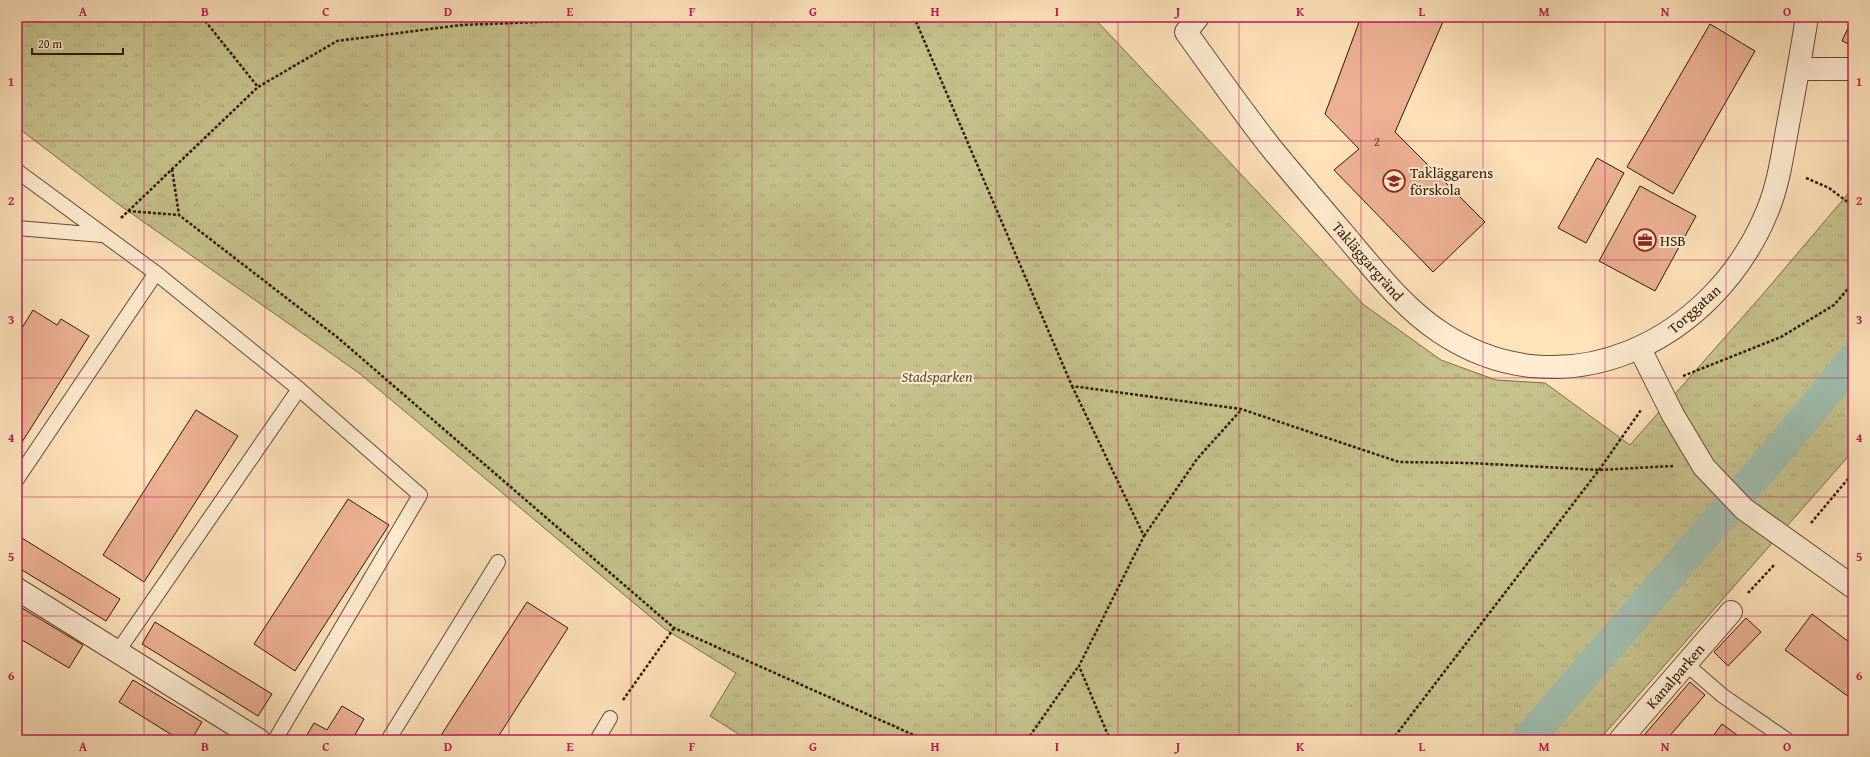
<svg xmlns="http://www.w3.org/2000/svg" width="1870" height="757" font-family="'Gentium Book Plus',serif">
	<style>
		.park { fill: url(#park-tufts); stroke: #7b6d48 }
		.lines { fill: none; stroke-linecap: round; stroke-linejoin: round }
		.canal { stroke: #a0beaf; stroke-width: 32 }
		.building { fill: #eeb295; stroke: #301803 }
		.lane-casing { stroke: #644b31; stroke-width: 16 }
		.street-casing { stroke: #644b31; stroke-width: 24 }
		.path { stroke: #301803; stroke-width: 2.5; stroke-dasharray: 3 2; stroke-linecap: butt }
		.lane { stroke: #ffedd3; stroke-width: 14 }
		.street { stroke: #ffedd3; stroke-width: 22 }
		.grid { fill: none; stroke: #c2185b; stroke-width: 1; stroke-opacity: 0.55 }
		.labels { text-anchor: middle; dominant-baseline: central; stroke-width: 4; stroke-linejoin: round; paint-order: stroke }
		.number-label { font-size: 13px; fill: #603e28 }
		.poi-label { font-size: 15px; fill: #301803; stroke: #ffedd3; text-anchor: start }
		.street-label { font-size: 15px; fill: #301803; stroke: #ffedd3 }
		.park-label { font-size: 15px; font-style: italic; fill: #5d4b2c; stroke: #ffedd3 }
		.neatline { fill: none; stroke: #c2185b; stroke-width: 1.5 }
		.grid-label { font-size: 13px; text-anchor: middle; font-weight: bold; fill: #c2185b }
	</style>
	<defs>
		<pattern id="park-tufts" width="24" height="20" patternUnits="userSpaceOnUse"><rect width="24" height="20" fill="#c6c28c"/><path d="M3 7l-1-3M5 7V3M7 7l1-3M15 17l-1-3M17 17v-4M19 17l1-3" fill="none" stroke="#aaa677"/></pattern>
	</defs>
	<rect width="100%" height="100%" fill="#ffe3bb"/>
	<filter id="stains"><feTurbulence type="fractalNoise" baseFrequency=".005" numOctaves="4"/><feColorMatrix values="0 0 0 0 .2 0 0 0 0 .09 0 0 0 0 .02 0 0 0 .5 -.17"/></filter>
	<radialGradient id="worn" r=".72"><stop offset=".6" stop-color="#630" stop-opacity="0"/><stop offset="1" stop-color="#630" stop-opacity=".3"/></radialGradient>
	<path class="park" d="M 17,17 L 1093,17 L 1364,305 L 1441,360 L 1496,380 L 1545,383 L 1630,445 L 1763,294 L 1853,188 L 1853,451 L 1599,740 L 748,740 L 710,716 L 736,673 L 665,629 L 359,373 L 118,204 L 17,127 Z"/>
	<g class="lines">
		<path class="canal" d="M 1527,740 L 1774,455 L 1853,360"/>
	</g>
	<path class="building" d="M 1361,17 L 1445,17 L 1395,132 L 1485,222 L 1433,272 L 1334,170 L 1359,149 L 1325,114 Z
		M 1853,17 L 1853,46 L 1842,41 Z
		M 1710,24 L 1755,51 L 1673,194 L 1627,167 Z
		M 1597,158 L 1624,173 L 1586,243 L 1558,228 Z
		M 1640,186 L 1696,216 L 1655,291 L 1599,261 Z
		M 33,310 L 57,325 L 61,319 L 89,336 L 17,450 L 17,336 Z
		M 196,410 L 238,436 L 144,582 L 103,555 Z
		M 348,499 L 389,525 L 295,671 L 254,644 Z
		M 17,535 L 120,599 L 106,621 L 17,567 Z
		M 527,602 L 568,628 L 496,740 L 438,740 Z
		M 17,605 L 83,645 L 69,668 L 17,637 Z
		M 1812,614 L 1853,645 L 1853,700 L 1785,650 Z
		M 1746,618 L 1761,632 L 1728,666 L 1714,652 Z
		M 155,622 L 272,694 L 258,716 L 142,644 Z
		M 133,680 L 202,722 L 191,740 L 180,740 L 119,702 Z
		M 1690,682 L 1705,695 L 1666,740 L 1652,740 L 1645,734 Z
		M 342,706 L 364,719 L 352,740 L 304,740 L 314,723 L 327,730 Z
		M 1722,724 L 1744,740 L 1710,740 Z"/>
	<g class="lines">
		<g class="lane-casing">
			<path id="lane" d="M 17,171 L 156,273 L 299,389 L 420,495 L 275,740
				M 17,228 L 102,235
				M 17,479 L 156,273
				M 118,651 L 299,389
				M 1686,664 L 1723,696 L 1787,740
				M 393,740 L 390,737 L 498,562
				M 597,740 L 610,718"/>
		</g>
		<g class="street-casing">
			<path id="street" d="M 1198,17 L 1186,32 C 1214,71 1242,111 1272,149 C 1295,177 1319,205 1343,233 C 1373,268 1401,306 1440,332 C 1564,415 1714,341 1767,212 C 1778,186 1782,158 1787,130 C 1794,93 1801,55 1807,17
				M 1799,69 L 1853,69
				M 1640,349 L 1673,415 L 1704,467 L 1744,509 L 1853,587
				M 17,589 L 259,740
				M 1620,740 L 1731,612"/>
		</g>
		<path class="path" d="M 202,17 L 258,87 L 337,41 L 461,25 L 668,17
			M 914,17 L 1072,386 L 1241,409 L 1399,462 L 1471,463 L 1599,470 L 1673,466
			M 172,169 L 179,215 L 337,337 L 674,628 L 925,740
			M 1806,178 L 1829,188 L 1853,206
			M 128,211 L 179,215
			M 121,218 L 258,87
			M 1683,376 L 1781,337 L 1834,305 L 1853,283
			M 1072,386 L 1144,536 L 1079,666 L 1110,740
			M 1811,523 L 1853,473
			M 1144,536 L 1197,459 L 1241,410
			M 1748,593 L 1775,564
			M 623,700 L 674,628
			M 1027,740 L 1078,667
			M 1392,740 L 1599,470 L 1641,410"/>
		<use href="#lane" class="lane"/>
		<use href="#street" class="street"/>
	</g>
	<path class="grid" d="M 144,17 L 144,740M 265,17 L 265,740M 387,17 L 387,740M 509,17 L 509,740M 631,17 L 631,740M 752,17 L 752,740M 874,17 L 874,740M 996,17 L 996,740M 1118,17 L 1118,740M 1239,17 L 1239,740M 1361,17 L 1361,740M 1483,17 L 1483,740M 1605,17 L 1605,740M 1726,17 L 1726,740M 17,141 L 1853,141M 17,260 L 1853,260M 17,378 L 1853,378M 17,497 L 1853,497M 17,616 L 1853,616"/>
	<defs>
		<g id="school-ring" transform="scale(1.15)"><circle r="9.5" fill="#ffedd3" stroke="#8f2418" stroke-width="1.5"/><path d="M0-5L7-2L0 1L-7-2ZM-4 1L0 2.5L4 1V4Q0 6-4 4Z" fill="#8f2418"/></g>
		<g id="office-ring" transform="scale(1.15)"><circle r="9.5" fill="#ffedd3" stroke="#8f2418" stroke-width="1.5"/><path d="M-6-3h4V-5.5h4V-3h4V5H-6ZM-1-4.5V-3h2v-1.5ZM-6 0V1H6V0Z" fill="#8f2418"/></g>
	</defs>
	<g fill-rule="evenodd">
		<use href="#school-ring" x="1394" y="181"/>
		<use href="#office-ring" x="1645" y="240"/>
	</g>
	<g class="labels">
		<g class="number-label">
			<text x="1377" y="141">2</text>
		</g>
		<g class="poi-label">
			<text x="1410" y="172">Takläggarens<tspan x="1410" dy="17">förskola</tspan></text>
			<text x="1660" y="240">HSB</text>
		</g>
		<g class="street-label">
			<text transform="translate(1368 261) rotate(49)">Takläggargränd</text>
			<text transform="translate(1694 309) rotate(-42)">Torggatan</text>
			<text transform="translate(1675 676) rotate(-49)">Kanalparken</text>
		</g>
		<g class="park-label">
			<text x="937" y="376">Stadsparken</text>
		</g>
	</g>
	<rect width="1870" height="757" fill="none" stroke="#ffe3bb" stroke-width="44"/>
	<path d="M32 48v6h91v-6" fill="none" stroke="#301803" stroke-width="2"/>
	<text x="38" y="48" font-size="12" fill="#301803" stroke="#ffedd3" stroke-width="3" paint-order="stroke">20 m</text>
	<rect x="22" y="22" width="1826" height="713" class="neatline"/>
	<g class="grid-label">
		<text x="83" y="16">A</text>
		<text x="205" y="16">B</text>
		<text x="326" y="16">C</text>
		<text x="448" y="16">D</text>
		<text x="570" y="16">E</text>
		<text x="692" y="16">F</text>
		<text x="813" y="16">G</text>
		<text x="935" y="16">H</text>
		<text x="1057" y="16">I</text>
		<text x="1178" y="16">J</text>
		<text x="1300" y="16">K</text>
		<text x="1422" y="16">L</text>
		<text x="1544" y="16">M</text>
		<text x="1665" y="16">N</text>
		<text x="1787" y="16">O</text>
		<text x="11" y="86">1</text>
		<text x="1859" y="86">1</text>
		<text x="11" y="205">2</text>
		<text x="1859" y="205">2</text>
		<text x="11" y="324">3</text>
		<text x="1859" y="324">3</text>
		<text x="11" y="442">4</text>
		<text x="1859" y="442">4</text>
		<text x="11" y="561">5</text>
		<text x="1859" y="561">5</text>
		<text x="11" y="680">6</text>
		<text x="1859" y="680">6</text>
		<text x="83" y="751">A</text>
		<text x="205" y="751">B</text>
		<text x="326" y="751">C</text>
		<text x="448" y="751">D</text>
		<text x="570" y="751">E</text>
		<text x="692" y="751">F</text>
		<text x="813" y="751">G</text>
		<text x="935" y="751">H</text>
		<text x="1057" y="751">I</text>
		<text x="1178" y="751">J</text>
		<text x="1300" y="751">K</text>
		<text x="1422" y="751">L</text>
		<text x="1544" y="751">M</text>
		<text x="1665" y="751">N</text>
		<text x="1787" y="751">O</text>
	</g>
	<rect width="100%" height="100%" filter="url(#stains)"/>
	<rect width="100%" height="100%" fill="url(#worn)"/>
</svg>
